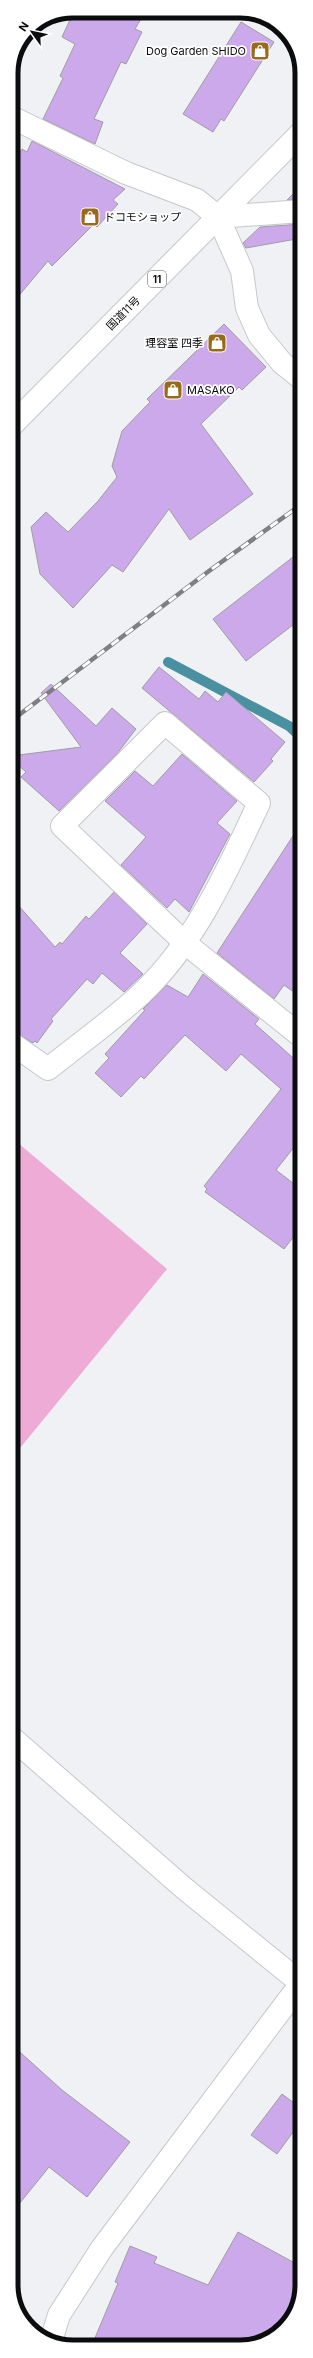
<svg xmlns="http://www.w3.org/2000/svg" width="313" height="2358" font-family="Inter,'Noto Sans JP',sans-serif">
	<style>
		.green { fill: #edabd6 }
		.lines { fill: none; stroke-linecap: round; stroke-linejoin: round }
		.stream { stroke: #4991a1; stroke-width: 10 }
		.building { fill: #cca9eb; stroke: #9f9da1 }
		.street-casing { stroke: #c6c7cb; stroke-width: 24 }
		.secondary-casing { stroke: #c6c7cb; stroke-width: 24 }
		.highway-casing { stroke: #c6c7cb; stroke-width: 24 }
		.street { stroke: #fff; stroke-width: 22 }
		.secondary { stroke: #fff; stroke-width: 22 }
		.highway { stroke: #fff; stroke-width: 22 }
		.rail-casing { stroke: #7e7f82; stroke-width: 4.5 }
		.rail { stroke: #fff; stroke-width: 3; stroke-dasharray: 9; stroke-linecap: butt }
		.labels { text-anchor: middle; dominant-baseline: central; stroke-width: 3.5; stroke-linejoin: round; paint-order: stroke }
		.shield { fill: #fff; stroke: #545556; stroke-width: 1 }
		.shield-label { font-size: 10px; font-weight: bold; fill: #0b0c0d }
		.poi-label { font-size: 11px; fill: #0b0c0d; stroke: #fff; text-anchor: end }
		.street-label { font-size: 11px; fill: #0b0c0d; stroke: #fff }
		.rim { fill: none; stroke: #0b0c0d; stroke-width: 5 }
	</style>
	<rect width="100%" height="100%" fill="#f0f1f5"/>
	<path class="green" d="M 11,1137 L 167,1269 L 11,1459 Z"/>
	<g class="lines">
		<path class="stream" d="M 168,662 L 289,726 L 302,738"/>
	</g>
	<path class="building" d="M 74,11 L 145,12 L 135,29 L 142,32 L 126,64 L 121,62 L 94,119 L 103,122 L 95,144 L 43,119 L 63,78 L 60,76 L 75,44 L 62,37 Z
		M 241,22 L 274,42 L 224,121 L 221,119 L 213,132 L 183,114 Z
		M 32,141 L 125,189 L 113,200 L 118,204 L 97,227 L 94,224 L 52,266 L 48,261 L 11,305 L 11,168 L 22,149 L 27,152 Z
		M 302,185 L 302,199 L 287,200 Z
		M 302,224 L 302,238 L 246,248 L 243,243 L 260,227 Z
		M 224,324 L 266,367 L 242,390 L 239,387 L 201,424 L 253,494 L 190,540 L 169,509 L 123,572 L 112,565 L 73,608 L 40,574 L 31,527 L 46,512 L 68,532 L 98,501 L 117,477 L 112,466 L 122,431 L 150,402 L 147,399 Z
		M 302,550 L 302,618 L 246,661 L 213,619 Z
		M 159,667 L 199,699 L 205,691 L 218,702 L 226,692 L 285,742 L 271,759 L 273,761 L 254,782 L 142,688 Z
		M 51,684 L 96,726 L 112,708 L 136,729 L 116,755 L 59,811 L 21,777 L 26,772 L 11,759 L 11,756 L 81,747 L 41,693 Z
		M 182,754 L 237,801 L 217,823 L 230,834 L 189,912 L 175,899 L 167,908 L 121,865 L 146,837 L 105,801 L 135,771 L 153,786 Z
		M 302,822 L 302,998 L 284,985 L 274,999 L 217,953 Z
		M 114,892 L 147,924 L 120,953 L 143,974 L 124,992 L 102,973 L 93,984 L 87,979 L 51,1019 L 53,1021 L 37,1043 L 35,1041 L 33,1043 L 11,1030 L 11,897 L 55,947 L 60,942 L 62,944 L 86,916 L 89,919 Z
		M 203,974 L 259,1019 L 255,1024 L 300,1064 L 302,1061 L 302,1137 L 276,1170 L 302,1190 L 302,1226 L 284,1249 L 205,1192 L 207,1189 L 204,1186 L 281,1089 L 241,1054 L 226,1071 L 185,1035 L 144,1079 L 141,1076 L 121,1097 L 95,1073 L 109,1058 L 105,1054 L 145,1010 L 143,1009 L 167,985 L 188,997 Z
		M 11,2044 L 62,2090 L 130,2142 L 87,2197 L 49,2167 L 11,2214 Z
		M 282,2094 L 302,2109 L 302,2120 L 277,2154 L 251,2135 Z
		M 238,2232 L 302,2267 L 302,2285 L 284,2329 L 244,2347 L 92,2345 L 118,2283 L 115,2282 L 130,2246 L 157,2257 L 154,2263 L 208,2285 Z"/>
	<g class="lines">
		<g class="street-casing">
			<path id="street" d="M 11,117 L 126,173 L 197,200 L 218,217 L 242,271 L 247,308 L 259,335 L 282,363 L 302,379
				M 218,217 L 302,211
				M 11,1043 L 48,1069 C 79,1044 113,1020 142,993 C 196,942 228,869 259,803 L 165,723 L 62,826 L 185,943 L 302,1037
				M 51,2341 L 59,2315 L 102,2248 L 302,1982"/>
		</g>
		<g class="secondary-casing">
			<path id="secondary" d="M 11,1737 L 185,1889 L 302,1984"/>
		</g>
		<g class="highway-casing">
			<path id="highway" d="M 11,426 L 302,132"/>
		</g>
		<use href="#street" class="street"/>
		<use href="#secondary" class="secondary"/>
		<use href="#highway" class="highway"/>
		<g class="rail-casing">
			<path id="rail" d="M 11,721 L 209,571 L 302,504"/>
		</g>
		<use href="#rail" class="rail"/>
	</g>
	<defs>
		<g id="shop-square" transform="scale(1)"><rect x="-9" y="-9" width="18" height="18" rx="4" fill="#986a1a" stroke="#fff"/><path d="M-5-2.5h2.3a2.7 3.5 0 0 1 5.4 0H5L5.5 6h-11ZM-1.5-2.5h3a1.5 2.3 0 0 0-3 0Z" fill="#fff"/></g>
	</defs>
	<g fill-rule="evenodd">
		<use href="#shop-square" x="260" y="51"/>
		<use href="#shop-square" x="90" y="217"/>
		<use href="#shop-square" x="217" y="343"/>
		<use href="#shop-square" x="173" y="390"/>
	</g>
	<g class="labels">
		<rect class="shield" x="148" y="271" width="18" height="16" rx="3"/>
		<g class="shield-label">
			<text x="157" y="279">11</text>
		</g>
		<g class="poi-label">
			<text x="246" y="51">Dog Garden SHIDO</text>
			<text x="104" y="217" text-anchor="start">ドコモショップ</text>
			<text x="203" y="343">理容室 四季</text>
			<text x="187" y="390" text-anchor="start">MASAKO</text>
		</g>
		<g class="street-label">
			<text transform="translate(123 313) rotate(-45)">国道11号</text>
		</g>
	</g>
	<path d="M0 0H313V2358H0ZM73 18H240A55 55 0 0 1 295 73V2285A55 55 0 0 1 240 2340H73A55 55 0 0 1 18 2285V73A55 55 0 0 1 73 18Z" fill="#fff" fill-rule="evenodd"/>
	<path class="rim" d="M73 18H240A55 55 0 0 1 295 73V2285A55 55 0 0 1 240 2340H73A55 55 0 0 1 18 2285V73A55 55 0 0 1 73 18Z"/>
	<g transform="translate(32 32) rotate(303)" stroke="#ffffff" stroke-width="3" paint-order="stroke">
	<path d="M0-3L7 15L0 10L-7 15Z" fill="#0b0c0d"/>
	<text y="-6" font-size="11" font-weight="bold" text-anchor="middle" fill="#0b0c0d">N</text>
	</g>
</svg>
